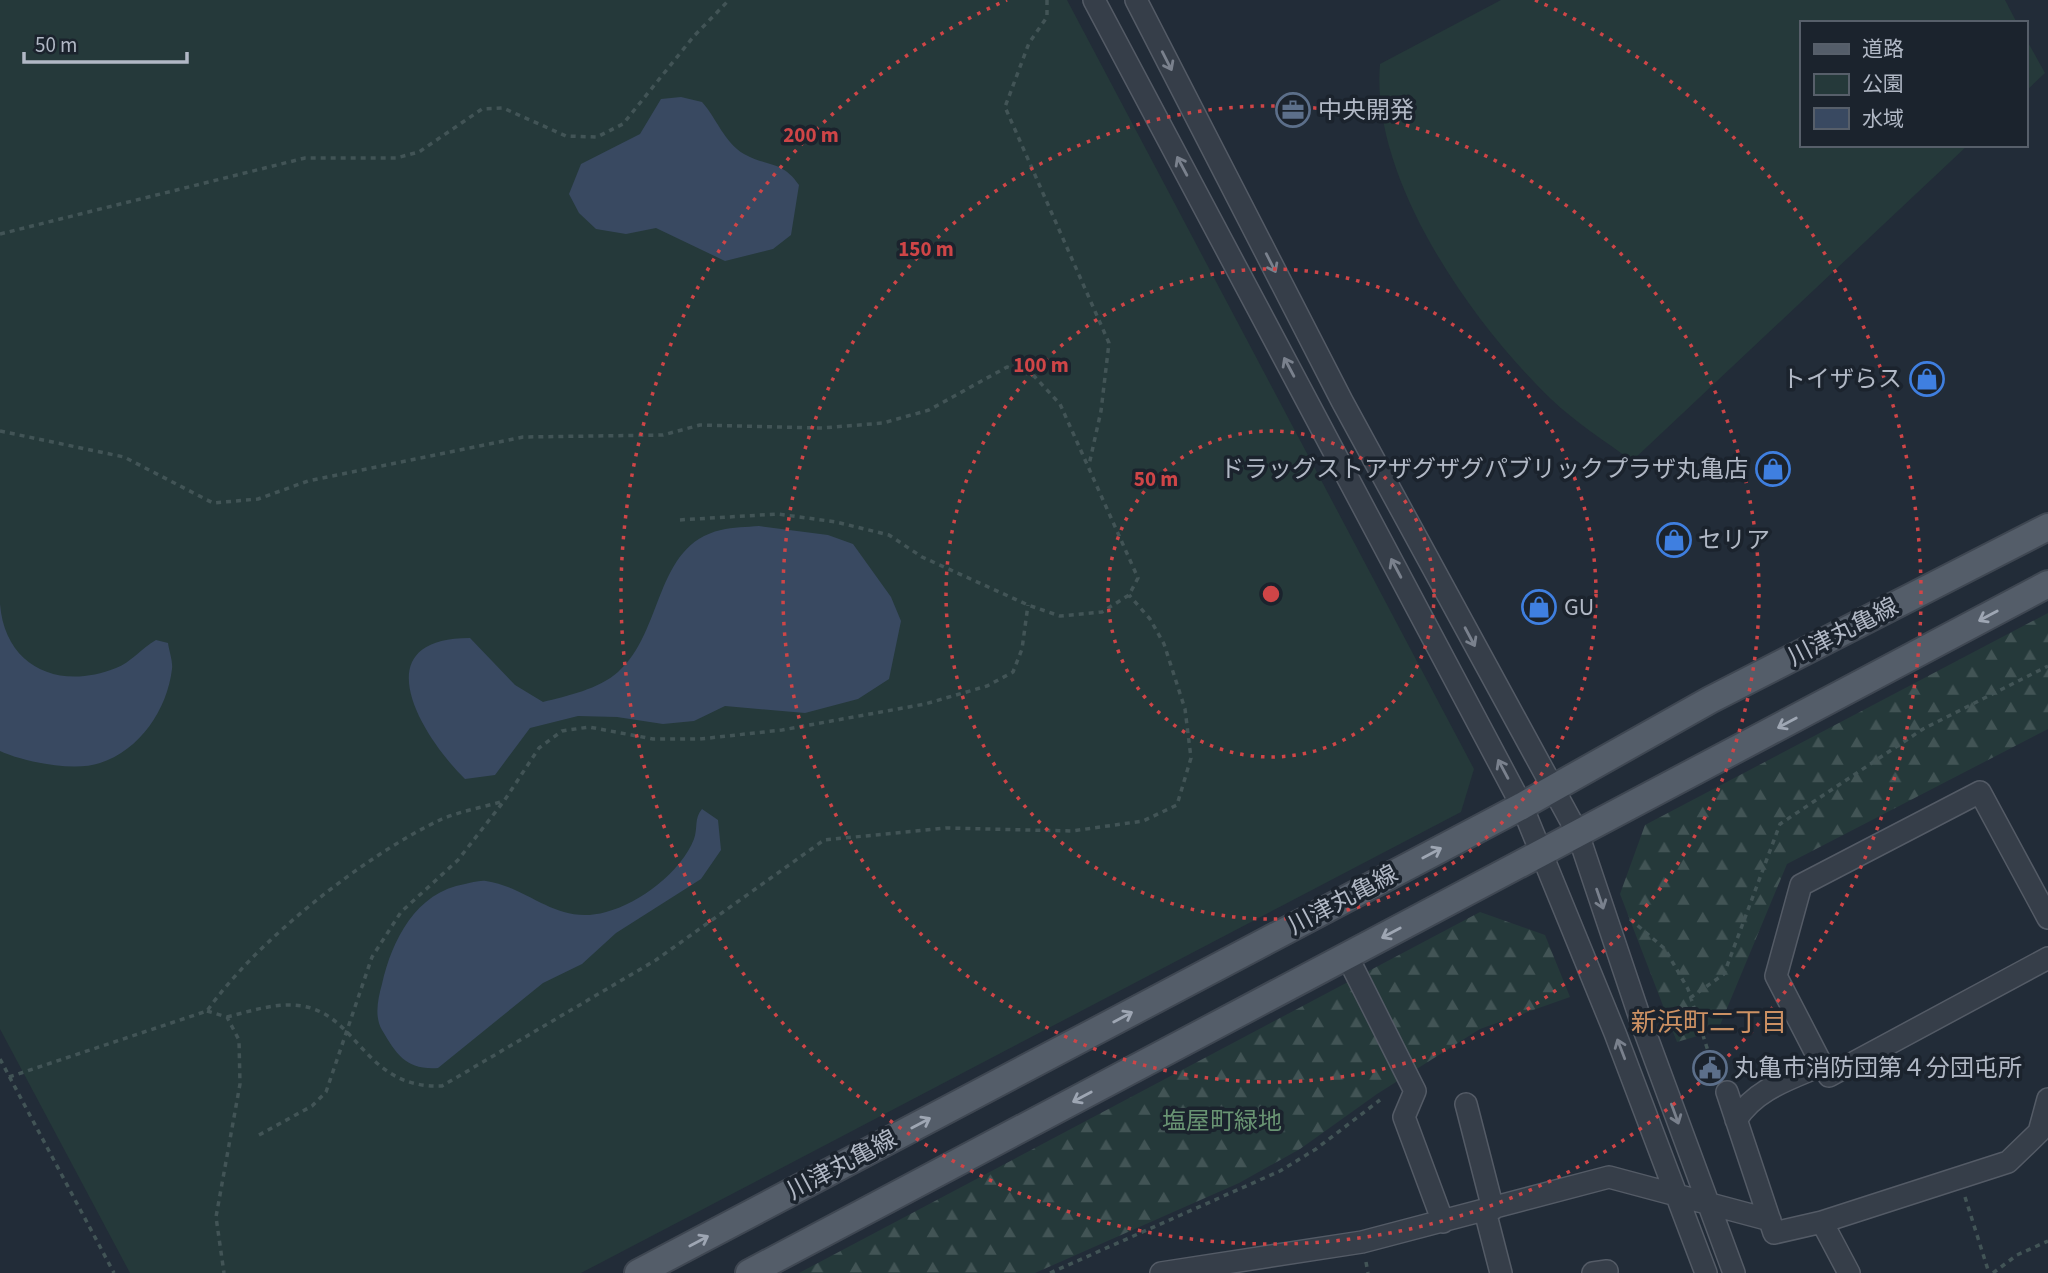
<svg xmlns="http://www.w3.org/2000/svg" width="2048" height="1273" font-family="'Source Sans 3','Noto Sans JP',sans-serif">
	<style>
		.green { fill: #25393a }
		.forest { fill: url(#forest-firs) }
		.water { fill: #394961 }
		.lines { fill: none; stroke-linecap: round; stroke-linejoin: round }
		.minor-casing { stroke: #545b66; stroke-width: 24 }
		.major-casing { stroke: #3f4752; stroke-width: 30 }
		.path { stroke: #425456; stroke-width: 3.5; stroke-dasharray: 5 5; stroke-linecap: butt }
		.minor { stroke: #363e49; stroke-width: 21 }
		.major { stroke: #545d69; stroke-width: 26 }
		.oneway { stroke: #7a818d }
		.oneway2 { stroke: #9ea6b3 }
		.ring { fill: none; stroke: #cf4547; stroke-width: 3.5; stroke-dasharray: 3.5 7 }
		.labels { text-anchor: middle; dominant-baseline: central; stroke-width: 7; stroke-linejoin: round; paint-order: stroke }
		.poi-label { font-size: 24px; fill: #b1b8c5; stroke: #1b232d; text-anchor: start }
		.street-label { font-size: 24px; fill: #b1b8c5; stroke: #1b232d }
		.park-label { font-size: 24px; fill: #699473; stroke: #1b232d }
		.neighbourhood-label { font-size: 26px; fill: #cd9163; stroke: #1b232d }
		.centre { fill: #cf4547; stroke: #1b232d; stroke-width: 3.5 }
		.ring-label { font-size: 21px; text-anchor: middle; font-weight: bold; fill: #cf4547; stroke: #1b232d; stroke-width: 7; stroke-linejoin: round; paint-order: stroke }
	</style>
	<defs>
		<pattern id="forest-firs" width="22" height="20" patternUnits="userSpaceOnUse" patternTransform="scale(1.75)"><rect width="22" height="20" fill="#25393a"/><path d="M5 1l3.5 6h-7zM16 11l3.5 6h-7z" fill="#425455"/></pattern>
	</defs>
	<rect width="100%" height="100%" fill="#222c38"/>
	<path class="green" d="M 0,0 L 1067,0 L 1474,769 L 1461,812 L 581,1273 L 130,1273 L 0,1029 Z
		M 1501,0 L 2005,0 L 2017,23 L 1801,23 L 1801,145 L 1968,145 L 1632,461 C 1605,441 1575,422 1551,399 C 1472,323 1370,179 1380,64 Z
		M 2025,37 L 2045,73 L 2025,92 Z"/>
	<path class="forest" d="M 2048,613 L 2048,729 L 1787,864 L 1718,1030 L 1677,1042 L 1620,894 L 1645,825 Z
		M 1480,912 L 1545,935 L 1570,997 L 1480,1029 L 1377,1094 L 1300,1149 L 1239,1183 L 1035,1273 L 799,1273 Z"/>
	<path class="water" d="M 681,97 L 702,102 C 717,119 724,142 744,154 C 767,167 782,160 799,185 L 791,235 L 773,249 L 725,261 L 656,228 L 626,234 L 596,229 L 579,213 L 569,194 L 581,164 L 640,134 L 661,99 Z
		M 759,526 L 828,535 L 853,544 L 891,597 L 901,621 L 889,679 L 858,699 L 805,713 L 725,706 L 694,721 L 663,724 L 617,717 L 578,716 L 530,728 L 495,775 L 465,779 C 421,736 362,638 470,638 L 515,685 L 543,702 C 567,696 599,689 618,672 C 664,632 654,545 721,530 C 733,527 747,527 759,526 Z
		M 0,604 C 5,667 59,691 116,668 C 130,663 142,648 156,640 L 168,643 C 169,651 173,661 172,669 C 167,710 140,750 100,763 C 74,772 24,762 0,751 Z
		M 702,809 L 718,820 L 721,850 L 701,879 L 616,933 L 582,964 L 543,983 L 438,1068 C 406,1070 397,1055 382,1030 C 374,1016 378,999 382,984 C 392,940 416,892 465,884 C 471,883 479,880 486,881 C 531,888 556,926 606,912 C 640,903 681,872 694,839 C 698,828 694,818 702,809 Z"/>
	<g class="lines">
		<g class="minor-casing">
			<path id="minor" d="M 1094,0 L 1522,806 L 1615,1033 L 1706,1273
				M 1136,0 L 1342,401 L 1578,834 L 1642,1024 L 1734,1273
				M 1347,956 L 1415,1091 L 1404,1117 L 1443,1222
				M 1822,1065 L 1776,976 L 1801,885 L 1980,792 L 2048,918
				M 1727,1092 L 1774,1233 L 1822,1222 L 2008,1162 L 2039,1132 L 2048,1099
				M 1466,1104 L 1493,1209
				M 1736,1120 C 1755,1089 1790,1079 1822,1065 L 1829,1076 L 2048,958
				M 1485,1211 L 1501,1273
				M 1822,1222 L 1849,1273
				M 1161,1273 L 1362,1242 L 1609,1177 L 1770,1220
				M 1593,1273 L 1607,1271"/>
		</g>
		<g class="major-casing">
			<path id="major" d="M 638,1273 L 1522,806 L 1710,700 L 2048,527
				M 749,1273 L 2048,584"/>
		</g>
		<path class="path" d="M 1047,0 L 1047,17 L 1029,43 L 1005,107 L 1109,343 L 1101,411 L 1089,465
			M 0,234 L 305,158 L 396,158 L 419,152 L 482,109 L 503,108 L 566,136 L 597,137 L 623,124 L 694,36 L 729,0
			M 0,431 L 124,457 L 213,503 L 258,499 L 308,481 L 523,437 L 663,435 L 700,425 L 822,428 L 883,423 L 929,410 L 1007,367 L 1034,376 L 1060,404 L 1138,578 L 1129,595 L 1102,612 L 1060,616 L 1028,605 L 922,557 L 889,535 L 836,522 L 778,514 L 678,520
			M 1630,919 L 1665,949 L 1688,989 L 1710,1057
			M 1690,998 L 1724,974 L 1780,824 L 1923,729 L 2048,666
			M 207,1011 L 227,1017 L 239,1040 L 240,1084 L 216,1217 L 224,1273
			M 227,1017 C 251,1011 277,1002 302,1006 C 359,1015 364,1089 442,1086 L 656,960 L 824,840 L 946,828 L 1072,831 L 1143,821 L 1177,805 L 1191,758 L 1185,709 L 1164,644 L 1150,619 L 1129,595
			M 0,1059 L 114,1273
			M 9,1077 L 207,1011 C 256,941 365,855 442,819 C 461,811 484,807 504,801
			M 259,1135 L 312,1106 L 326,1092 L 372,957 L 401,912 L 458,860 L 504,801 L 539,748 L 562,731 L 589,727 L 653,739 L 700,739 L 782,730 L 925,704 L 987,686 L 1013,672 L 1022,649 L 1028,605
			M 1965,1197 L 1989,1273
			M 1366,1262 L 1368,1273
			M 1050,1273 L 1280,1171 L 1316,1149 L 1380,1100
			M 1993,1273 L 2017,1255 L 2048,1241"/>
		<use href="#minor" class="minor"/>
		<use href="#major" class="major"/>
	</g>
	<defs><path id="oneway-shaft" d="M-6 0H5M1.5-3L5.5 0L1.5 3" fill="none" stroke-width="1.6" stroke-linecap="round" stroke-linejoin="round" transform="scale(1.75)"/></defs>
	<g class="oneway">
		<use href="#oneway-shaft" transform="translate(1167 61) rotate(63)"/>
		<use href="#oneway-shaft" transform="translate(1182 166) rotate(-118)"/>
		<use href="#oneway-shaft" transform="translate(1271 263) rotate(63)"/>
		<use href="#oneway-shaft" transform="translate(1289 367) rotate(-118)"/>
		<use href="#oneway-shaft" transform="translate(1396 568) rotate(-118)"/>
		<use href="#oneway-shaft" transform="translate(1470 637) rotate(62)"/>
		<use href="#oneway-shaft" transform="translate(1503 769) rotate(-118)"/>
		<use href="#oneway-shaft" transform="translate(1600 899) rotate(71)"/>
		<use href="#oneway-shaft" transform="translate(1621 1049) rotate(-111)"/>
		<use href="#oneway-shaft" transform="translate(1675 1114) rotate(70)"/>
	</g>
	<g class="oneway2">
		<use href="#oneway-shaft" transform="translate(1988 616) rotate(152)"/>
		<use href="#oneway-shaft" transform="translate(1787 723) rotate(152)"/>
		<use href="#oneway-shaft" transform="translate(1432 853) rotate(-28)"/>
		<use href="#oneway-shaft" transform="translate(1391 933) rotate(152)"/>
		<use href="#oneway-shaft" transform="translate(1123 1017) rotate(-28)"/>
		<use href="#oneway-shaft" transform="translate(1082 1097) rotate(152)"/>
		<use href="#oneway-shaft" transform="translate(921 1123) rotate(-28)"/>
		<use href="#oneway-shaft" transform="translate(699 1241) rotate(-28)"/>
	</g>
	<g class="ring">
		<circle cx="1271" cy="594" r="163"/>
		<circle cx="1271" cy="594" r="325"/>
		<circle cx="1271" cy="594" r="488"/>
		<path d="M1535 0A650 650 0 1 1 1007 0"/>
	</g>
	<defs>
		<g id="office-ring" transform="scale(1.75)"><circle r="9.5" fill="#1b232d" stroke="#5c6f8a" stroke-width="1.5"/><path d="M-6-3h4V-5.5h4V-3h4V5H-6ZM-1-4.5V-3h2v-1.5ZM-6 0V1H6V0Z" fill="#5c6f8a"/></g>
		<g id="shop-ring" transform="scale(1.75)"><circle r="9.5" fill="#1b232d" stroke="#3f7fe0" stroke-width="1.5"/><path d="M-5-2.5h2.3a2.7 3.5 0 0 1 5.4 0H5L5.5 6h-11ZM-1.5-2.5h3a1.5 2.3 0 0 0-3 0Z" fill="#3f7fe0"/></g>
		<g id="civic-ring" transform="scale(1.75)"><circle r="9.5" fill="#1b232d" stroke="#5c6f8a" stroke-width="1.5"/><path d="M-.6-6.5H3V-4.5H.6V-3L4-1V1h2V6H-6V1h2V-1L-.6-3ZM-1.2 2.5V6h2.4V2.5Z" fill="#5c6f8a"/></g>
	</defs>
	<g fill-rule="evenodd">
		<use href="#office-ring" x="1293" y="110"/>
		<use href="#shop-ring" x="1927" y="379"/>
		<use href="#shop-ring" x="1773" y="469"/>
		<use href="#shop-ring" x="1674" y="540"/>
		<use href="#shop-ring" x="1539" y="607"/>
		<use href="#civic-ring" x="1710" y="1068"/>
	</g>
	<g class="labels">
		<g class="poi-label">
			<text x="1318" y="110">中央開発</text>
			<text x="1902" y="379" text-anchor="end">トイザらス</text>
			<text x="1748" y="469" text-anchor="end">ドラッグストアザグザグパブリックプラザ丸亀店</text>
			<text x="1698" y="540">セリア</text>
			<text x="1564" y="607">GU</text>
			<text x="1734" y="1068">丸亀市消防団第４分団屯所</text>
		</g>
		<g class="street-label">
			<text transform="translate(1843 632) rotate(-27)">川津丸亀線</text>
			<text transform="translate(1343 900) rotate(-28)">川津丸亀線</text>
			<text transform="translate(842 1165) rotate(-28)">川津丸亀線</text>
		</g>
		<g class="park-label">
			<text x="1222" y="1121">塩屋町緑地</text>
		</g>
		<g class="neighbourhood-label">
			<text x="1709" y="1022">新浜町二丁目</text>
		</g>
	</g>
	<circle cx="1271" cy="594" r="10" class="centre"/>
	<g class="ring-label">
		<text x="811" y="142">200 m</text>
		<text x="926" y="256">150 m</text>
		<text x="1041" y="372">100 m</text>
		<text x="1156" y="486">50 m</text>
	</g>
	<rect x="1800" y="21" width="228" height="126" fill="#1b232d" stroke="#575f6a" stroke-width="2"/>
	<rect x="1814" y="44" width="35" height="10" fill="#545d69" stroke="#575f6a" stroke-width="2"/>
	<text x="1862" y="56" font-size="21" fill="#b1b8c5">道路</text>
	<rect x="1814" y="74" width="35" height="21" fill="#25393a" stroke="#575f6a" stroke-width="2"/>
	<text x="1862" y="91" font-size="21" fill="#b1b8c5">公園</text>
	<rect x="1814" y="108" width="35" height="21" fill="#394961" stroke="#575f6a" stroke-width="2"/>
	<text x="1862" y="126" font-size="21" fill="#b1b8c5">水域</text>
	<path d="M24 52v10h163v-10" fill="none" stroke="#b1b8c5" stroke-width="3.5"/>
	<text x="35" y="52" font-size="21" fill="#b1b8c5" stroke="#1b232d" stroke-width="5" paint-order="stroke">50 m</text>
</svg>
